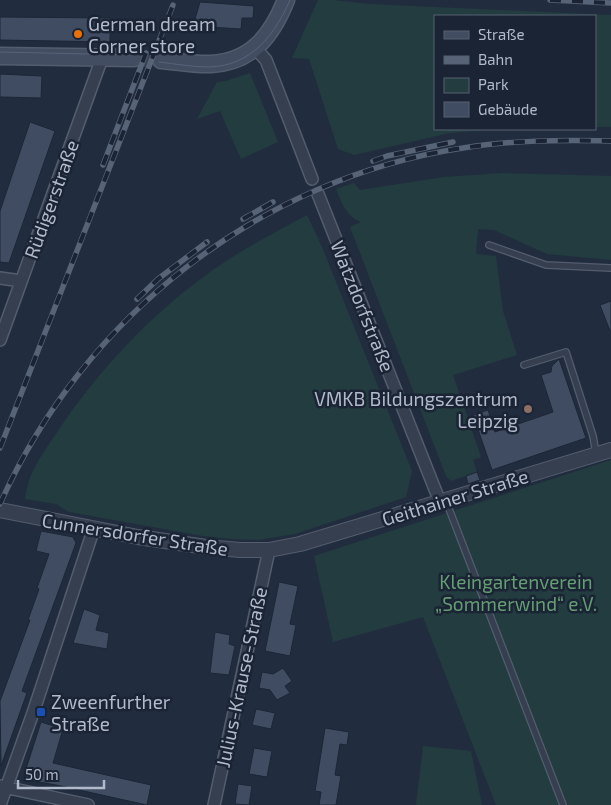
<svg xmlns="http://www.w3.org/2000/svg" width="611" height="805" font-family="'Exo 2',sans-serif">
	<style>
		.green { fill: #233c40 }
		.building { fill: #3f4c62; stroke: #1c2636 }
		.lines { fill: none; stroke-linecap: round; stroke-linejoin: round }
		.secondary-tunnel { stroke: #374254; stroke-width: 16; stroke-dasharray: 16 8; stroke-linecap: butt }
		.service-casing { stroke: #535d6d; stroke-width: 8 }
		.minor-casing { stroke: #535d6d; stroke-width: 14 }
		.tertiary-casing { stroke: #535d6d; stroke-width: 16 }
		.secondary-casing { stroke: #535d6d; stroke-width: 19 }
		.service { stroke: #353f4f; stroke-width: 5.5 }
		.minor { stroke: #353f4f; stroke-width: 11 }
		.tertiary { stroke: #353f4f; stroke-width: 14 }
		.secondary { stroke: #434d62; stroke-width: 16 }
		.tram { stroke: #576376; stroke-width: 1 }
		.rail-casing { stroke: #576376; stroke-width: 5.5 }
		.rail { stroke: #1a2434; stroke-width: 4; stroke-dasharray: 11; stroke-linecap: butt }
		.food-dot { fill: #e8710a; stroke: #1a2434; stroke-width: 2 }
		.education-dot { fill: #8d6e63; stroke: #1a2434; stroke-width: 2 }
		.transit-dot { fill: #1a4fb4; stroke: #1a2434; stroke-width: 2 }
		.labels { text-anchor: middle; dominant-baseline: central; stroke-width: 5; stroke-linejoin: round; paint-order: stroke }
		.poi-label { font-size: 19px; fill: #b1baca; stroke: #1a2434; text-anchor: start }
		.street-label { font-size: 19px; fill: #b1baca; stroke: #1a2434 }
		.park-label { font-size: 19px; fill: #669e74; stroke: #1a2434 }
	</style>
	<rect width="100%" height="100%" fill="#212d3f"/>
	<path class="green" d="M 318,0 L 333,0 L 370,4 L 611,15 L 611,127 L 595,127 L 595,16 L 435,16 L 435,129 L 498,129 L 450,133 L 354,155 L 338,149 L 309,59 L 292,58 Z
		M 250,73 L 278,142 L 241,159 L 220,111 L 197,119 L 217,82 L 226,81 Z
		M 502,173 L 611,176 L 611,260 L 547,254 L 494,230 L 478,229 L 476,254 L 496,256 L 503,311 L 517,355 L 453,375 L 481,457 L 473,460 L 477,472 L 451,481 L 446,476 L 350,227 L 361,222 C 346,216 342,203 336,189 L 354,183 L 360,190 L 444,177 Z
		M 307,215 L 322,247 L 412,471 L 406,497 L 295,534 L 258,540 L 232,539 L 203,536 L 69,512 L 56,504 L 25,499 C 26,493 27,487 29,481 C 35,462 53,439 64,422 C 103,366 150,316 206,275 C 237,252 272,234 307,215 Z
		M 611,460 L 611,805 L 496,805 L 423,617 L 333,642 L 314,556 Z
		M 423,746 L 471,751 L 482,805 L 416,805 Z"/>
	<path class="building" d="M 200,2 L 254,6 L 253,18 L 242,18 L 241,29 L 193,26 Z
		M 0,17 L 110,18 L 110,42 L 0,40 Z
		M 0,74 L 42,76 L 41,98 L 0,97 Z
		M 30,122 L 55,131 L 9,263 L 0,262 L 0,211 Z
		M 611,301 L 611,331 L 610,331 L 600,305 Z
		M 559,359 L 586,438 L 492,470 L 473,415 L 488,410 L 495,432 L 553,412 L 541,375 L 551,372 L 552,366 Z
		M 477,472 L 480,480 L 468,484 L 466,476 Z
		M 41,531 L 73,537 L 76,543 L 22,691 L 27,693 L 1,766 L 0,701 L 30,620 L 28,620 L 39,589 L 37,588 L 49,554 L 36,551 Z
		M 279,582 L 298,586 L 290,624 L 296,625 L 290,656 L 265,651 Z
		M 84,609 L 100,615 L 96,630 L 109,633 L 107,649 L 73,643 Z
		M 215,632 L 230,635 L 229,644 L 235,646 L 229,675 L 210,673 Z
		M 283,668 L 292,681 L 285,686 L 290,693 L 277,700 L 270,690 L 259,688 L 262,672 L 273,674 Z
		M 256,709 L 275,713 L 271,729 L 252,725 Z
		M 41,722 L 63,729 L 53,763 L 151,785 L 147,805 L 56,785 L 28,780 L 24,775 Z
		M 325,728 L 349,732 L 347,745 L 340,744 L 335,775 L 341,776 L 336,805 L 319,805 L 321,792 L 315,791 Z
		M 254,748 L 272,751 L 267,777 L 249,774 Z
		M 238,784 L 252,786 L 249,805 L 235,804 Z"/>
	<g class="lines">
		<path class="secondary-tunnel" d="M 134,58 L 161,60"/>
		<g class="service-casing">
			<path id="service" d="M 489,245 L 546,265 L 611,268
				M 524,365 L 566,352 L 593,436 L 596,454
				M 446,501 L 563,805"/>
		</g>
		<g class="minor-casing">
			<path id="minor" d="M 255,48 L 266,60 L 312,179
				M 318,194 L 440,502
				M 0,278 L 21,281
				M 0,340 L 102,58
				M 0,786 L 88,805
				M 0,805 L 34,710 L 94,528
				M 214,805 L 269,550"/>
		</g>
		<g class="tertiary-casing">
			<path id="tertiary" d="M 0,510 L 138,537 L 206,547 L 240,550 L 269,550 L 300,544 L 611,450"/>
		</g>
		<g class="secondary-casing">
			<path id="secondary" d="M 0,56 L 134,58
				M 161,60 C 177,61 194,65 211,64 C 252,62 272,35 286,0"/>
		</g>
		<use href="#service" class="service"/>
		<use href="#minor" class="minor"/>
		<use href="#tertiary" class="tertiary"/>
		<use href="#secondary" class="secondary"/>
		<path class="tram" d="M 0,52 L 135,55
			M 159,62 C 176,64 193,67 209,67 C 251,66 275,35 290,0"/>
		<g class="rail-casing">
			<path id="rail" d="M 550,0 L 611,3
				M 373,161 L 387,156 L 453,142
				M 103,165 L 146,53
				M 243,219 L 273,202
				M 137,299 L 158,279 L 207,242
				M 0,448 L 173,5
				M 0,504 C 83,317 260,178 463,148 C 512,140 561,140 611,141"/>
		</g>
		<use href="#rail" class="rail"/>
	</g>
	<circle class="food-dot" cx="78" cy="34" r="5"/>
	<circle class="education-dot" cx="528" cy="409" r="5"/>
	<rect class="transit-dot" x="36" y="707" width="10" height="10" rx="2.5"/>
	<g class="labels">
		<g class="poi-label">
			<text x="88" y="23">German dream<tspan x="88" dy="22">Corner store</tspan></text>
			<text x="518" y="398" text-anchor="end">VMKB Bildungszentrum<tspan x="518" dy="22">Leipzig</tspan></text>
			<text x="51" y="701">Zweenfurther<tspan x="51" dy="22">Straße</tspan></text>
		</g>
		<g class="street-label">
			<text transform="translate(51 199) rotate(-70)">Rüdigerstraße</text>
			<text transform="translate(363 306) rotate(68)">Watzdorfstraße</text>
			<text transform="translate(455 497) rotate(-17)">Geithainer Straße</text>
			<text transform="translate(135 534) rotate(9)">Cunnersdorfer Straße</text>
			<text transform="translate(241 677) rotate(-78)">Julius-Krause-Straße</text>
		</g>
		<g class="park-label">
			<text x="516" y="581">Kleingartenverein<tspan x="516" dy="22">„Sommerwind“ e.V.</tspan></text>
		</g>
	</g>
	<rect x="434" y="15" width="162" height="115" fill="#1a2434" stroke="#566070"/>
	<rect x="444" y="31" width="25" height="8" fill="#434d62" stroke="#566070"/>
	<text x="478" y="40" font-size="15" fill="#b1baca">Straße</text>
	<rect x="444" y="56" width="25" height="8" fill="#576376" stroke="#566070"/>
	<text x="478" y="65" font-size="15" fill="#b1baca">Bahn</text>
	<rect x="444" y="78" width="25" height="15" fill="#233c40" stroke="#566070"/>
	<text x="478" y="90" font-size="15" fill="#b1baca">Park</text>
	<rect x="444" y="102" width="25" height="15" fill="#3f4c62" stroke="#566070"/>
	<text x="478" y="115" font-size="15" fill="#b1baca">Gebäude</text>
	<path d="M18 780v8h86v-8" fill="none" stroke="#b1baca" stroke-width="2.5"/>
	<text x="25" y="780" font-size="15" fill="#b1baca" stroke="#1a2434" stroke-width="4" paint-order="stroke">50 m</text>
</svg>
